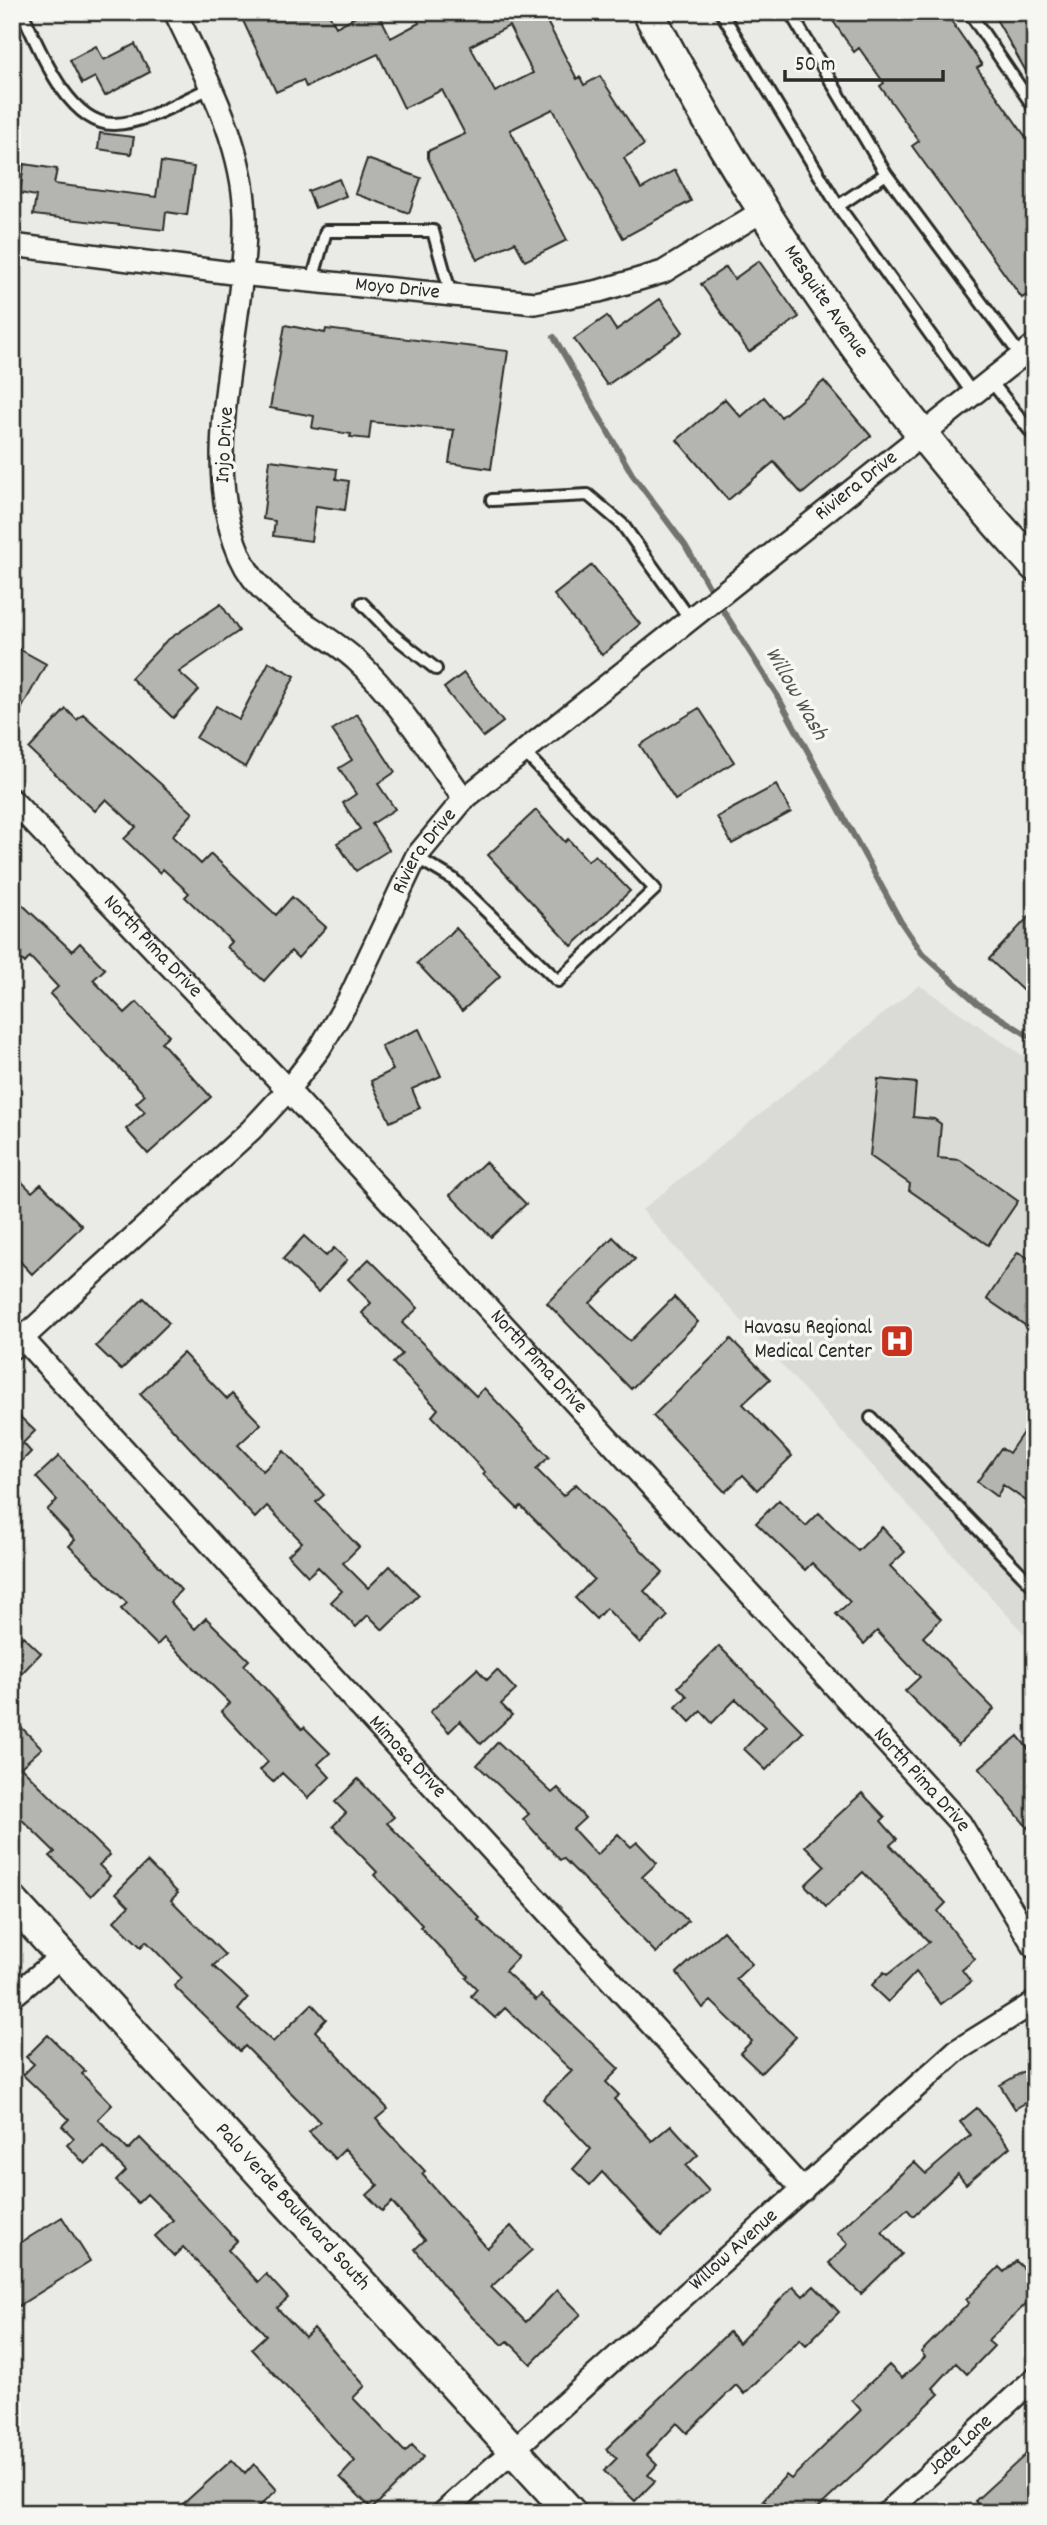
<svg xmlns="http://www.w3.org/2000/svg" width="1047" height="2525" font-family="Dekko,sans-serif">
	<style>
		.built { fill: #dadad6 }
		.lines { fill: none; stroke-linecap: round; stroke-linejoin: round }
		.stream { stroke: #727270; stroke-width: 6 }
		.building { fill: #b4b4b1; stroke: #2b2b2b; stroke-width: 2; fill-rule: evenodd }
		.lane-casing { stroke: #2b2b2b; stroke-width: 16 }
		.street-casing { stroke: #2b2b2b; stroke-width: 26 }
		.secondary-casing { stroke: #2b2b2b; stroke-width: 35 }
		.lane { stroke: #f6f6f2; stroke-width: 10 }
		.street { stroke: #f6f6f2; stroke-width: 21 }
		.secondary { stroke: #f6f6f2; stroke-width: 30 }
		.labels { text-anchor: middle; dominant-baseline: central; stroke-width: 7; stroke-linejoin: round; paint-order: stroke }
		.street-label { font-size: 21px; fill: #2b2b2b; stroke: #f6f6f2 }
		.poi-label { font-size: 21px; fill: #2b2b2b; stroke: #f6f6f2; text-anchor: end }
		.water-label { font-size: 23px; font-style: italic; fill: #545453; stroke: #f6f6f2 }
	</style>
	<rect width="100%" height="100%" fill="#eaeae6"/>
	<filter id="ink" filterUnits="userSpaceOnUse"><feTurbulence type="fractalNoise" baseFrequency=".0143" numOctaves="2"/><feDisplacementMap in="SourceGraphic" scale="14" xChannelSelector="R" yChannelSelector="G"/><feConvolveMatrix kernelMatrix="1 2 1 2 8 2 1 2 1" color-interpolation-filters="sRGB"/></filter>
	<g filter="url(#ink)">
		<path class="built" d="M 919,985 L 1035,1064 L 1035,1646 L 642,1210 Z"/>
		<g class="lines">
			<path class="stream" d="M 554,337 L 632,474 L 685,545 L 716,599 L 777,695 L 901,922 L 922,953 L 977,1003 L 1035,1040"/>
		</g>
		<path class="building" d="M 239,12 L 328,12 L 336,27 L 365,12 L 378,12 L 391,38 L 419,23 L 413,12 L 542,12 L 577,79 L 580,77 L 584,85 L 600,76 L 644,145 L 624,158 L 641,189 L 675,170 L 691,201 L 623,238 L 553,109 L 510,130 L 567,240 L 525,261 L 515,242 L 477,260 L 428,158 L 428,151 L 465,134 L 442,90 L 404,108 L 378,54 L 306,87 L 303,80 L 276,92 ZM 509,26 L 533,73 L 495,92 L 470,46 Z
			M 827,12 L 945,12 L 982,65 L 977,68 L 1035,150 L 1035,289 L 1022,298 L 912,146 L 919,141 L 880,86 L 884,83 L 859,48 L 854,52 Z
			M 992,12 L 1035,12 L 1035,87 Z
			M 135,44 L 150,72 L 105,96 L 95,77 L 82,84 L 70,60 L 96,46 L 104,60 Z
			M 100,133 L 134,137 L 131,154 L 98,149 Z
			M 367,159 L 421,178 L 409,213 L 355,194 Z
			M 161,162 L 194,167 L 187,215 L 166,212 L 164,230 L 33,215 L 36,196 L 20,193 L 24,164 L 57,169 L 54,184 L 156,197 Z
			M 339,179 L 346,196 L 315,208 L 308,191 Z
			M 759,261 L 799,317 L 749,352 L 701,284 L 726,267 L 734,279 Z
			M 660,299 L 683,332 L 607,385 L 574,339 L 607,316 L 616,330 Z
			M 285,325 L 325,333 L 326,329 L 508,351 L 491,469 L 449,463 L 454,430 L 371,422 L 369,439 L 350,437 L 351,434 L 312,428 L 314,416 L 270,408 Z
			M 824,381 L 871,436 L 802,494 L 774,462 L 728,500 L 677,440 L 725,399 L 741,417 L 764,397 L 781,417 Z
			M 270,460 L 337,469 L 336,479 L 349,481 L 345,510 L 316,506 L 311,541 L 273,536 L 275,521 L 263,519 Z
			M 592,565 L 640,624 L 602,655 L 554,595 Z
			M 221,604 L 239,631 L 179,672 L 199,690 L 173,718 L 131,678 L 166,641 Z
			M 12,645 L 46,664 L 12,726 Z
			M 269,662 L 295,676 L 245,767 L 196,738 L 216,706 L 239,719 Z
			M 464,673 L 503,722 L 483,737 L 444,688 Z
			M 699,708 L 734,762 L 675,800 L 640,745 Z
			M 66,709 L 77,720 L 83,714 L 193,813 L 172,836 L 201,864 L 211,854 L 276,915 L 292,897 L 326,927 L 298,958 L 291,951 L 264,981 L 227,947 L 232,942 L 185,897 L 189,893 L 163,869 L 160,873 L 124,839 L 136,827 L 106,799 L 95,811 L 29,749 Z
			M 357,714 L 395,772 L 378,784 L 395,809 L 372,824 L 389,850 L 356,871 L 337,843 L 360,829 L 343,803 L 356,794 L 339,768 L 352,760 L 332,730 Z
			M 776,785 L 791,812 L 732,844 L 717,817 Z
			M 536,810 L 565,842 L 568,839 L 588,861 L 595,855 L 630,891 L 572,946 L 488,855 Z
			M 12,895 L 72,951 L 80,943 L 105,969 L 93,980 L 125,1013 L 137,1002 L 169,1035 L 161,1042 L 211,1097 L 148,1154 L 126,1129 L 145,1112 L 136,1103 L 145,1095 L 50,994 L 58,987 L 30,957 L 25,963 L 12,951 Z
			M 1035,910 L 1035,1002 L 989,959 Z
			M 456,928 L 500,976 L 462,1011 L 417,963 Z
			M 419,1029 L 441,1076 L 412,1089 L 420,1108 L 390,1122 L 371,1081 L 393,1070 L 381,1046 Z
			M 878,1079 L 916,1083 L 913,1117 L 934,1119 L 941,1124 L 938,1158 L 960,1160 L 1018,1201 L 988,1245 L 909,1190 L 910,1184 L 870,1156 Z
			M 485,1162 L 526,1204 L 491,1237 L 450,1195 Z
			M 12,1172 L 32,1192 L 41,1184 L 82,1226 L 32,1274 L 12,1253 Z
			M 304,1236 L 326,1256 L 334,1248 L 347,1260 L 318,1292 L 283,1259 Z
			M 613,1237 L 635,1259 L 590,1303 L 618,1331 L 630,1341 L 674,1297 L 698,1322 L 631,1389 L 547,1303 Z
			M 1018,1252 L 1035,1262 L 1035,1332 L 987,1299 Z
			M 369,1259 L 418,1308 L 402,1323 L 476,1396 L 484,1388 L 549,1457 L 536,1469 L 563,1496 L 576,1484 L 663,1572 L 644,1591 L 668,1616 L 640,1643 L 606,1608 L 596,1619 L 575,1598 L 594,1579 L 521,1506 L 518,1509 L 483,1474 L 485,1472 L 432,1416 L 438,1409 L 393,1363 L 402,1354 L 362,1313 L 371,1303 L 348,1279 Z
			M 144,1298 L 169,1323 L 121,1370 L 96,1346 Z
			M 731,1339 L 770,1379 L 743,1404 L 792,1456 L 757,1490 L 743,1475 L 725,1492 L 653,1416 Z
			M 183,1353 L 227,1399 L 232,1394 L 261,1424 L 238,1445 L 263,1471 L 284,1451 L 324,1495 L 316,1502 L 359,1547 L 343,1563 L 368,1588 L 390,1566 L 419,1595 L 383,1630 L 368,1615 L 356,1627 L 331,1602 L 342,1591 L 318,1567 L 308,1576 L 288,1555 L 302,1542 L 267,1506 L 255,1518 L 140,1394 Z
			M 12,1409 L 35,1431 L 23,1443 L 31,1452 L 12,1471 Z
			M 1035,1415 L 1035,1507 L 1003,1485 L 997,1497 L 977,1482 L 1001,1448 L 1009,1453 Z
			M 59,1456 L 181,1590 L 170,1602 L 195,1629 L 206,1618 L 249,1660 L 244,1665 L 302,1729 L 304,1727 L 330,1753 L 318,1764 L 330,1777 L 308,1798 L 282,1773 L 273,1782 L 260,1770 L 268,1762 L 221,1711 L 230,1703 L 164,1638 L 157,1645 L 121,1609 L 127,1603 L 69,1546 L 75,1540 L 47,1510 L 57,1500 L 36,1477 Z
			M 779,1500 L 806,1526 L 819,1513 L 858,1551 L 882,1527 L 905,1552 L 890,1566 L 941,1619 L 923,1637 L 994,1709 L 958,1745 L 905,1691 L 920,1677 L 877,1631 L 864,1644 L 836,1614 L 850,1602 L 812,1563 L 805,1570 L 756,1523 Z
			M 23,1636 L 41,1653 L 22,1673 L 12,1663 L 12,1648 Z
			M 719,1646 L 803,1732 L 766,1770 L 744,1749 L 765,1727 L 736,1699 L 712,1723 L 701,1711 L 690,1722 L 676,1707 L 687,1696 L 678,1687 Z
			M 477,1669 L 487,1680 L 497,1670 L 516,1690 L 501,1704 L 512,1715 L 481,1744 L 460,1721 L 449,1732 L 430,1712 Z
			M 12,1718 L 42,1748 L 21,1767 L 110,1855 L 99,1865 L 110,1876 L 91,1896 L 50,1856 L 55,1852 L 12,1810 Z
			M 1018,1736 L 1035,1757 L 1035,1837 L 979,1768 Z
			M 498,1742 L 552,1793 L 558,1788 L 585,1818 L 573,1829 L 597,1855 L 618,1834 L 631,1847 L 637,1842 L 657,1863 L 642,1877 L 688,1921 L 656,1953 L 563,1858 L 560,1860 L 523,1819 L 529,1814 L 477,1765 Z
			M 358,1779 L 394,1817 L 387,1823 L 480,1918 L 478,1920 L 518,1957 L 505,1971 L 536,2000 L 541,1995 L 619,2069 L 606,2082 L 619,2095 L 614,2099 L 652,2141 L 671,2125 L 698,2155 L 686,2166 L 709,2191 L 661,2236 L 602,2172 L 590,2185 L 573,2169 L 591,2149 L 543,2099 L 572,2071 L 505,2008 L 495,2018 L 471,1996 L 477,1989 L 466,1978 L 468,1976 L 420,1927 L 422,1925 L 374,1875 L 377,1872 L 333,1826 L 346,1813 L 335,1802 Z
			M 862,1793 L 885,1817 L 881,1821 L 897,1839 L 890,1845 L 946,1903 L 938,1911 L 975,1959 L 962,1970 L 971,1982 L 941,2004 L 916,1972 L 888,2002 L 871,1986 L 884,1972 L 887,1975 L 929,1942 L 863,1872 L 826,1907 L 805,1885 L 825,1866 L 805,1846 Z
			M 147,1862 L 178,1893 L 171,1900 L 225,1955 L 213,1966 L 248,1998 L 238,2010 L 273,2042 L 312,2004 L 326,2019 L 315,2031 L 388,2109 L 376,2119 L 425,2171 L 422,2174 L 487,2248 L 511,2226 L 532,2250 L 491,2287 L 526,2322 L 557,2290 L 581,2314 L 531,2364 L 508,2341 L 503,2345 L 473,2318 L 444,2286 L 415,2249 L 425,2240 L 392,2202 L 382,2211 L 367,2195 L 378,2185 L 345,2149 L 335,2159 L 309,2132 L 320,2122 L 245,2046 L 240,2051 L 174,1986 L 182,1978 L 146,1941 L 141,1947 L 114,1921 L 129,1906 L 116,1893 Z
			M 723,1931 L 752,1964 L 736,1979 L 796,2037 L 761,2073 L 740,2053 L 752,2041 L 711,2001 L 703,2008 L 677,1973 Z
			M 48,2035 L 85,2071 L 82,2074 L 112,2105 L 98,2119 L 128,2150 L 140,2138 L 184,2183 L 237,2241 L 228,2250 L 258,2282 L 266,2274 L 288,2298 L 277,2308 L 305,2337 L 314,2328 L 365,2386 L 353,2398 L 405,2452 L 412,2445 L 424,2457 L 372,2509 L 340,2477 L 355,2461 L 251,2349 L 266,2335 L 183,2247 L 174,2256 L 155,2236 L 173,2220 L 147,2194 L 138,2203 L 116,2181 L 126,2171 L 103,2147 L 85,2164 L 67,2145 L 74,2138 L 62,2126 L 69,2119 L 23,2075 L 34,2064 L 26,2057 Z
			M 1035,2065 L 1035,2097 L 1015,2109 L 1000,2085 Z
			M 977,2108 L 1010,2147 L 966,2184 L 958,2174 L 913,2216 L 907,2209 L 882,2232 L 902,2254 L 861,2294 L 829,2263 L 848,2244 L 837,2233 L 914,2162 L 926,2174 L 971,2135 L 960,2122 Z
			M 62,2217 L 90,2261 L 12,2310 L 12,2248 Z
			M 1016,2261 L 1035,2279 L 1035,2295 L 988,2341 L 994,2346 L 967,2374 L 956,2363 L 933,2388 L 939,2394 L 813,2513 L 777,2513 L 763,2500 L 786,2475 L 791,2479 L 861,2410 L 852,2400 L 889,2365 L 902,2378 L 925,2357 L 921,2352 L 969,2303 L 966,2300 L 999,2267 L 1004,2272 Z
			M 793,2286 L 803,2296 L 814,2286 L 839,2312 L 806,2345 L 800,2339 L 744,2394 L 736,2385 L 687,2433 L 677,2423 L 647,2455 L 657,2465 L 648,2475 L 655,2481 L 635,2501 L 604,2471 L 617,2458 L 606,2449 L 729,2332 L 739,2343 Z
			M 1035,2446 L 1035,2513 L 986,2513 L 975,2501 Z
			M 232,2460 L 245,2474 L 254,2464 L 277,2490 L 252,2513 L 173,2513 Z"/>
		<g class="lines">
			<g class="lane-casing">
				<path id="lane" d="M 22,12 C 38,46 68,125 114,124 C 147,123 181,101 210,88
					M 721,12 L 838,206 L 973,394
					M 790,12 L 886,174 L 1021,356
					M 969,12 L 1035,109
					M 838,206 L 886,174
					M 312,281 L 326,231 L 433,231 L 451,295
					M 990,380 L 1035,437
					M 492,500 L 588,495 L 622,524 L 690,619
					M 362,603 L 393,635 L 436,669
					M 416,857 L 453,879 L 558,981 L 655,889 L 523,751
					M 871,1418 L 1035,1588"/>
			</g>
			<g class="street-casing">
				<g id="street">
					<path d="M 175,12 C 206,77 243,142 245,216 C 247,323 196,456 240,556 C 263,609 318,625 357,661 C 398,699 430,753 464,799"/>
					<path id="s1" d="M 12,245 L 240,274 L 535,303 L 599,291 L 663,272 L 764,210"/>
					<path id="s2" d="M 12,800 L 288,1090 L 960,1823 L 1035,1948"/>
					<path id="s3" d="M 12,1327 L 803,2190"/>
					<path id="s4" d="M 12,1348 L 251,1130 L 288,1090 L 320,1048 L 349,999 L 416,857 L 464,799 L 1035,345"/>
					<path d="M 12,1997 L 62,1956"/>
					<path id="s5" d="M 443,2513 L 956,2051 L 1035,2002"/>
					<path id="s6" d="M 887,2513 L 1035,2378"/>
				</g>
			</g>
			<g class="secondary-casing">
				<g id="secondary">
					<path id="s7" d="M 648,12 C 753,210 883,401 1035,566"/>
					<path id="s8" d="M 12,1901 L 571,2513"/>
				</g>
			</g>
			<use href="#lane" class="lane"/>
			<use href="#street" class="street"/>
			<use href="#secondary" class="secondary"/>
		</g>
	</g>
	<defs>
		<g id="hospital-square" transform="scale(1.75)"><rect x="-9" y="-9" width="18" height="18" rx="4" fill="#c8321e" stroke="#f6f6f2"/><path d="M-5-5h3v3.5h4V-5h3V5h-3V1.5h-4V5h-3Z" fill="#fff"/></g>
	</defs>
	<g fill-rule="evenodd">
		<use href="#hospital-square" x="897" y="1341"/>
	</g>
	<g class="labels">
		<g class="street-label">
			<text stroke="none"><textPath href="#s1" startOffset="388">Moyo Drive</textPath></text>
			<text stroke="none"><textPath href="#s7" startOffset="340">Mesquite Avenue</textPath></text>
			<text transform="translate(226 445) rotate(-87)">Injo Drive</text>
			<text stroke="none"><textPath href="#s4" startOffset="1222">Riviera Drive</textPath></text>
			<text stroke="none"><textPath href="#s4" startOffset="654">Riviera Drive</textPath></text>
			<text stroke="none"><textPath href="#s2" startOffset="203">North Pima Drive</textPath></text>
			<text stroke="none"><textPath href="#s2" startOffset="770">North Pima Drive</textPath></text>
			<text stroke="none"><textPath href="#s3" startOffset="584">Mimosa Drive</textPath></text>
			<text stroke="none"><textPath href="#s2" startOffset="1337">North Pima Drive</textPath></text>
			<text stroke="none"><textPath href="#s8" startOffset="415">Palo Verde Boulevard South</textPath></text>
			<text stroke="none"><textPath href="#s5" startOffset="392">Willow Avenue</textPath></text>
			<text stroke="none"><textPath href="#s6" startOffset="100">Jade Lane</textPath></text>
		</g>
		<g class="poi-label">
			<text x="872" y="1329">Havasu Regional<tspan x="872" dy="24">Medical Center</tspan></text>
		</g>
		<g class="water-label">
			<text transform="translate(795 694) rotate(60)">Willow Wash</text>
		</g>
	</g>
	<rect width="1047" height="2525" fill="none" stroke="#f6f6f2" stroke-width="42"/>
	<rect x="21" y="21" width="1005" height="2483" fill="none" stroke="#2b2b2b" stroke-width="2.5" filter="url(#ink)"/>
	<path d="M785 70v10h158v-10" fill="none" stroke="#2b2b2b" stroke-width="3.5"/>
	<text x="795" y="70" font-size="21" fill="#2b2b2b" stroke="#f6f6f2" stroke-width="5" paint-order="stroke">50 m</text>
</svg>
